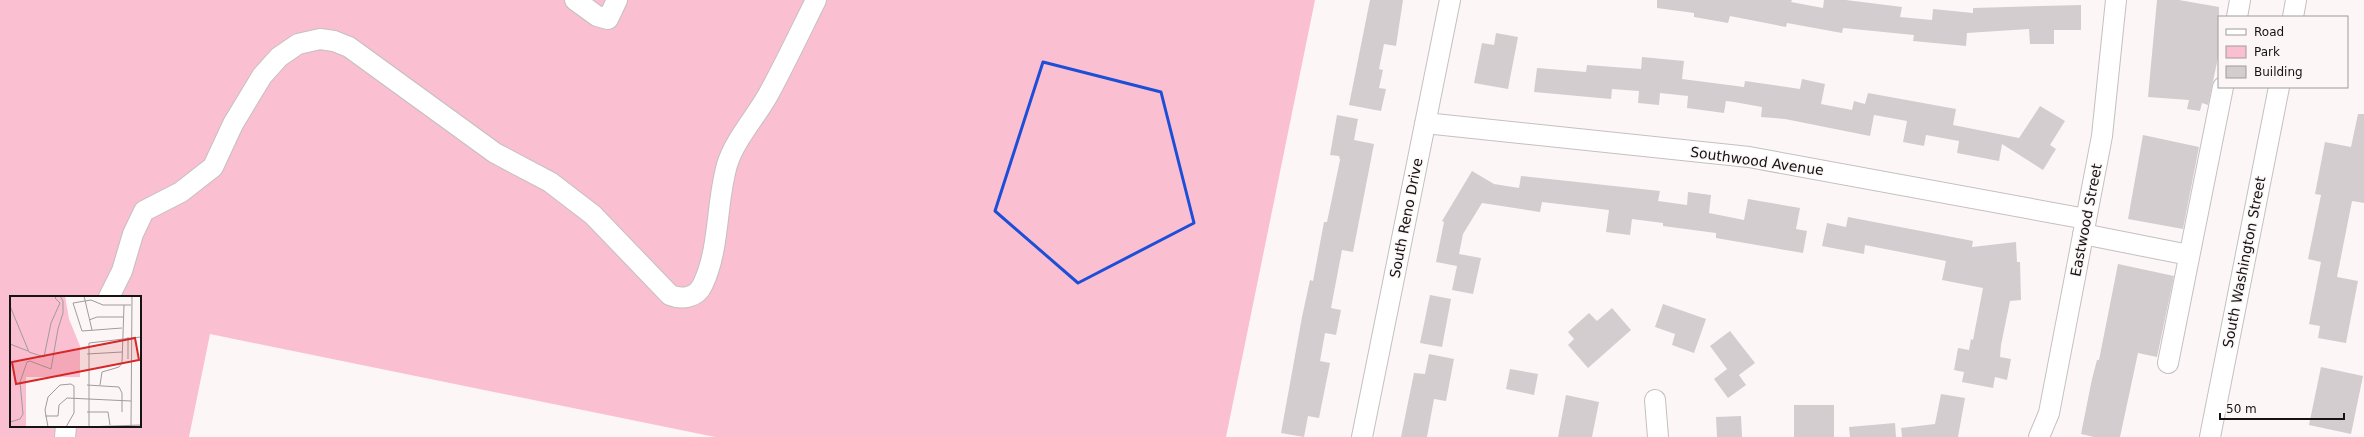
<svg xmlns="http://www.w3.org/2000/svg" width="2364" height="437" font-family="'DejaVu Sans',sans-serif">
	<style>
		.green { fill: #fabfd1; fill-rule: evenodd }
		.building { fill: #d3cdcf }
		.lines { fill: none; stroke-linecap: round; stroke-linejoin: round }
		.minor-casing { stroke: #c6bfc1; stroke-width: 22 }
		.minor { stroke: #fff; stroke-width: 20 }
		.marked { fill: none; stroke: #1d4ed8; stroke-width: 3; stroke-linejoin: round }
		.labels { text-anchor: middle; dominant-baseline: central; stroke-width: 3; stroke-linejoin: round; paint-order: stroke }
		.street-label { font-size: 14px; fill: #151314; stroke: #fcf6f7 }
		.inset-road { fill: none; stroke: #a09b9c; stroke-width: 1 }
		.view { fill: #d62828; fill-opacity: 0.15; stroke: #d62828; stroke-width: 2 }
		.inset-edge { fill: none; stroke: #151314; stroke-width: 2 }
	</style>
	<rect width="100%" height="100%" fill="#fcf6f7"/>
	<path class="green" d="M 0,0 L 1315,0 L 1226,437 L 715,437 L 210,334 L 189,437 L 0,437 ZM 11,297 L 140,297 L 140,426 L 11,426 Z"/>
	<path class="building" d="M 1370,0 L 1403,0 L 1396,46 L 1384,44 L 1379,69 L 1383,70 L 1379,88 L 1386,89 L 1381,111 L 1349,105 Z
		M 1657,0 L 1792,0 L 1791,2 L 1823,8 L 1824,0 L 1846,0 L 1902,7 L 1900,17 L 1932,20 L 1933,9 L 1973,13 L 1973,8 L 2081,5 L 2081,30 L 2054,30 L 2054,44 L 2030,44 L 2029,29 L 1967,33 L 1966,46 L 1913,41 L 1914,35 L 1843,28 L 1842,33 L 1787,23 L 1786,27 L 1730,16 L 1728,23 L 1694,17 L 1694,13 L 1657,8 Z
		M 2157,0 L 2179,0 L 2219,7 L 2219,53 L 2208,105 L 2202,103 L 2200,111 L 2187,109 L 2189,100 L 2148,97 Z
		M 1496,33 L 1518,37 L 1508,89 L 1474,83 L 1482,43 L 1494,45 Z
		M 1642,57 L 1684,61 L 1682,79 L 1744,87 L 1745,81 L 1800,89 L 1802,79 L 1825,84 L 1821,104 L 1852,110 L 1854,101 L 1865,104 L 1868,93 L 1956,109 L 1953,125 L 2019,138 L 2040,106 L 2065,121 L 2050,145 L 2056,149 L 2043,170 L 2002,144 L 1999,161 L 1957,153 L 1959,141 L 1926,135 L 1924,146 L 1903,142 L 1907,121 L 1874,115 L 1870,136 L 1785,119 L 1761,117 L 1762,107 L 1734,102 L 1726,101 L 1724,113 L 1687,108 L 1688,96 L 1660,93 L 1659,105 L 1638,103 L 1639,91 L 1612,89 L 1611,99 L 1534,92 L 1537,68 L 1586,72 L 1587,65 L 1641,69 Z
		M 2358,114 L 2364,114 L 2364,203 L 2352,201 L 2337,277 L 2358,281 L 2346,343 L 2318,338 L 2320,326 L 2309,324 L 2321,262 L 2308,259 L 2321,195 L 2315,194 L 2325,142 L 2351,147 Z
		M 1337,115 L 1358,119 L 1354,140 L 1374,144 L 1353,252 L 1342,250 L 1331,308 L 1341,310 L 1336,335 L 1325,333 L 1320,361 L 1330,363 L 1319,418 L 1308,416 L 1304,437 L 1281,433 L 1302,317 L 1310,280 L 1313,281 L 1324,222 L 1327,222 L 1340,160 L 1339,156 L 1330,155 Z
		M 2143,135 L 2199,147 L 2183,229 L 2128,219 Z
		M 1472,171 L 1494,184 L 1519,188 L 1521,176 L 1660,191 L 1658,201 L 1687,205 L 1688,192 L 1711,195 L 1709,213 L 1744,220 L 1748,199 L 1800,208 L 1796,229 L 1807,231 L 1803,253 L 1716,238 L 1716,233 L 1663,226 L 1663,223 L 1632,219 L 1630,235 L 1606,232 L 1609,210 L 1542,202 L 1540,212 L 1482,203 L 1463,234 L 1459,254 L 1481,258 L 1473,294 L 1452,290 L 1457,266 L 1436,262 L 1444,222 L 1442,221 Z
		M 1848,217 L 1973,241 L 1972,247 L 2016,242 L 2017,262 L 2020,262 L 2021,300 L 2010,301 L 2001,345 L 2000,357 L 2011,359 L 2007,380 L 1995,377 L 1993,388 L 1962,382 L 1964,372 L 1954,370 L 1958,348 L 1969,350 L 1971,339 L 1973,340 L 1983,288 L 1942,280 L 1946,261 L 1865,245 L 1864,254 L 1822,246 L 1827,223 L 1846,227 Z
		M 2118,264 L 2174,276 L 2157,357 L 2138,353 L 2120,437 L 2094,437 L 2081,434 L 2092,379 L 2097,360 L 2099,360 Z
		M 1430,295 L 1451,299 L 1442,347 L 1420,343 Z
		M 1663,304 L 1706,319 L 1694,353 L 1672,345 L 1675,334 L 1655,327 Z
		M 1612,308 L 1631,330 L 1588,368 L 1568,345 L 1574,339 L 1568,332 L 1589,313 L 1597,321 Z
		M 1730,331 L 1755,363 L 1739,375 L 1746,385 L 1728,398 L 1714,379 L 1727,369 L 1710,346 Z
		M 1429,354 L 1454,359 L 1446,401 L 1434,399 L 1427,437 L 1401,437 L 1414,373 L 1425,374 Z
		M 2321,367 L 2363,376 L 2351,434 L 2309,425 Z
		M 1510,369 L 1538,374 L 1534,395 L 1506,389 Z
		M 1941,394 L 1965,398 L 1958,437 L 1902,437 L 1901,428 L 1935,424 Z
		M 1566,395 L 1599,402 L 1592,437 L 1558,437 Z
		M 1794,405 L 1834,405 L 1834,437 L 1794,437 Z
		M 1741,416 L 1742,437 L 1717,437 L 1716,417 Z
		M 1895,423 L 1896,437 L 1850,437 L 1849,427 Z"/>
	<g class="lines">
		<g class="minor-casing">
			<path id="minor" d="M 575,0 L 597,16 L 608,19 L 617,0
				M 2237,17 L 2240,0
				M 2293,17 L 2296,0
				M 1425,123 L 1749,157 L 2086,219
				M 2083,234 L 2189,255
				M 109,297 L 122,271 L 133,234 L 144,211 L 181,192 L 213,167 L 233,124 L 262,76 L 279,57 L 298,44 L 320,39 L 334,41 L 349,47 L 495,153 L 550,182 L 593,215 L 670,295 C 682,300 697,298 703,284 C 720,248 716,203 727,165 C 734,141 755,118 768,95 C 785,64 800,32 816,0
				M 2168,363 L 2223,87
				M 1655,400 L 1658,437
				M 65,437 L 66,426
				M 1362,437 L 1450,0
				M 2039,437 L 2049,413 L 2102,136 L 2116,0
				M 2210,437 L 2279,87"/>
		</g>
		<use href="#minor" class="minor"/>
	</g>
	<path class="marked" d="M 1043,62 L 1161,92 L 1194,223 L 1078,283 L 995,211 Z"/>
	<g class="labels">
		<g class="street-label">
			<text transform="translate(1757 161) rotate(8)">Southwood Avenue</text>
			<text transform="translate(1406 218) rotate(-79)">South Reno Drive</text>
			<text transform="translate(2086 220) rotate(-79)">Eastwood Street</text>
			<text transform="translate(2244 262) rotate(-79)">South Washington Street</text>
		</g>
	</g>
	<g transform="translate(10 296)">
		<rect width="131" height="131" fill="#fcf6f7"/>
		<path d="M 0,0 L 55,0 L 59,23 L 70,50 L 70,81 L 16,81 L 16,131 L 0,131 Z" fill="#fabfd1"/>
		<path class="inset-road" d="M 74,0 L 82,34M 0,10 L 19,56 L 34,61 L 41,27 L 50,7 L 45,2 L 47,0M 79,24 L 87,21 L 113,21M 112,32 L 72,35 L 63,7 L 81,4 L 93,9 L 121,9M 0,48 L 18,55M 77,58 L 112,56M 118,63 L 118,41M 77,89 L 109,91 L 112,97 L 112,116M 90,89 L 92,76 L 109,71 L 112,67 L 114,9M 131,103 L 131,116M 77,116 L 98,116 L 100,129M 35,120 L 48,120 L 49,109 L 57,102 L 121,105M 0,126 L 10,123 L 13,118 L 10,86 L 17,66 L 20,65 L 41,73 L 48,33 L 53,17 L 53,5 L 50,0M 38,131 L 35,114 L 38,101 L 50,89 L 61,88 L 64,90 L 64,117 L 56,131M 75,131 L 131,129M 79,131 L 79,47 L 131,41M 121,131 L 122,0"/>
		<path class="view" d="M 125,42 L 129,64 L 6,88 L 2,66 Z"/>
		<rect width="131" height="131" class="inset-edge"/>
	</g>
	<rect x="2218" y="16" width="130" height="72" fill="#fcf6f7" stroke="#a09b9c"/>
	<rect x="2226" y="29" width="20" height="6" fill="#ffffff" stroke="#a09b9c"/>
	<text x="2254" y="36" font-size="12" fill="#151314">Road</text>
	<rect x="2226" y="46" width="20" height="12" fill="#fabfd1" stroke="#a09b9c"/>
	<text x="2254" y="56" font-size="12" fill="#151314">Park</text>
	<rect x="2226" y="66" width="20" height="12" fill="#d3cdcf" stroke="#a09b9c"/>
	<text x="2254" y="76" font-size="12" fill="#151314">Building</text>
	<path d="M2220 413v6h124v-6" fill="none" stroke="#151314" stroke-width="2"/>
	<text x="2226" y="413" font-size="12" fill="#151314" stroke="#fcf6f7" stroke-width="3" paint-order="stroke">50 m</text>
</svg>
